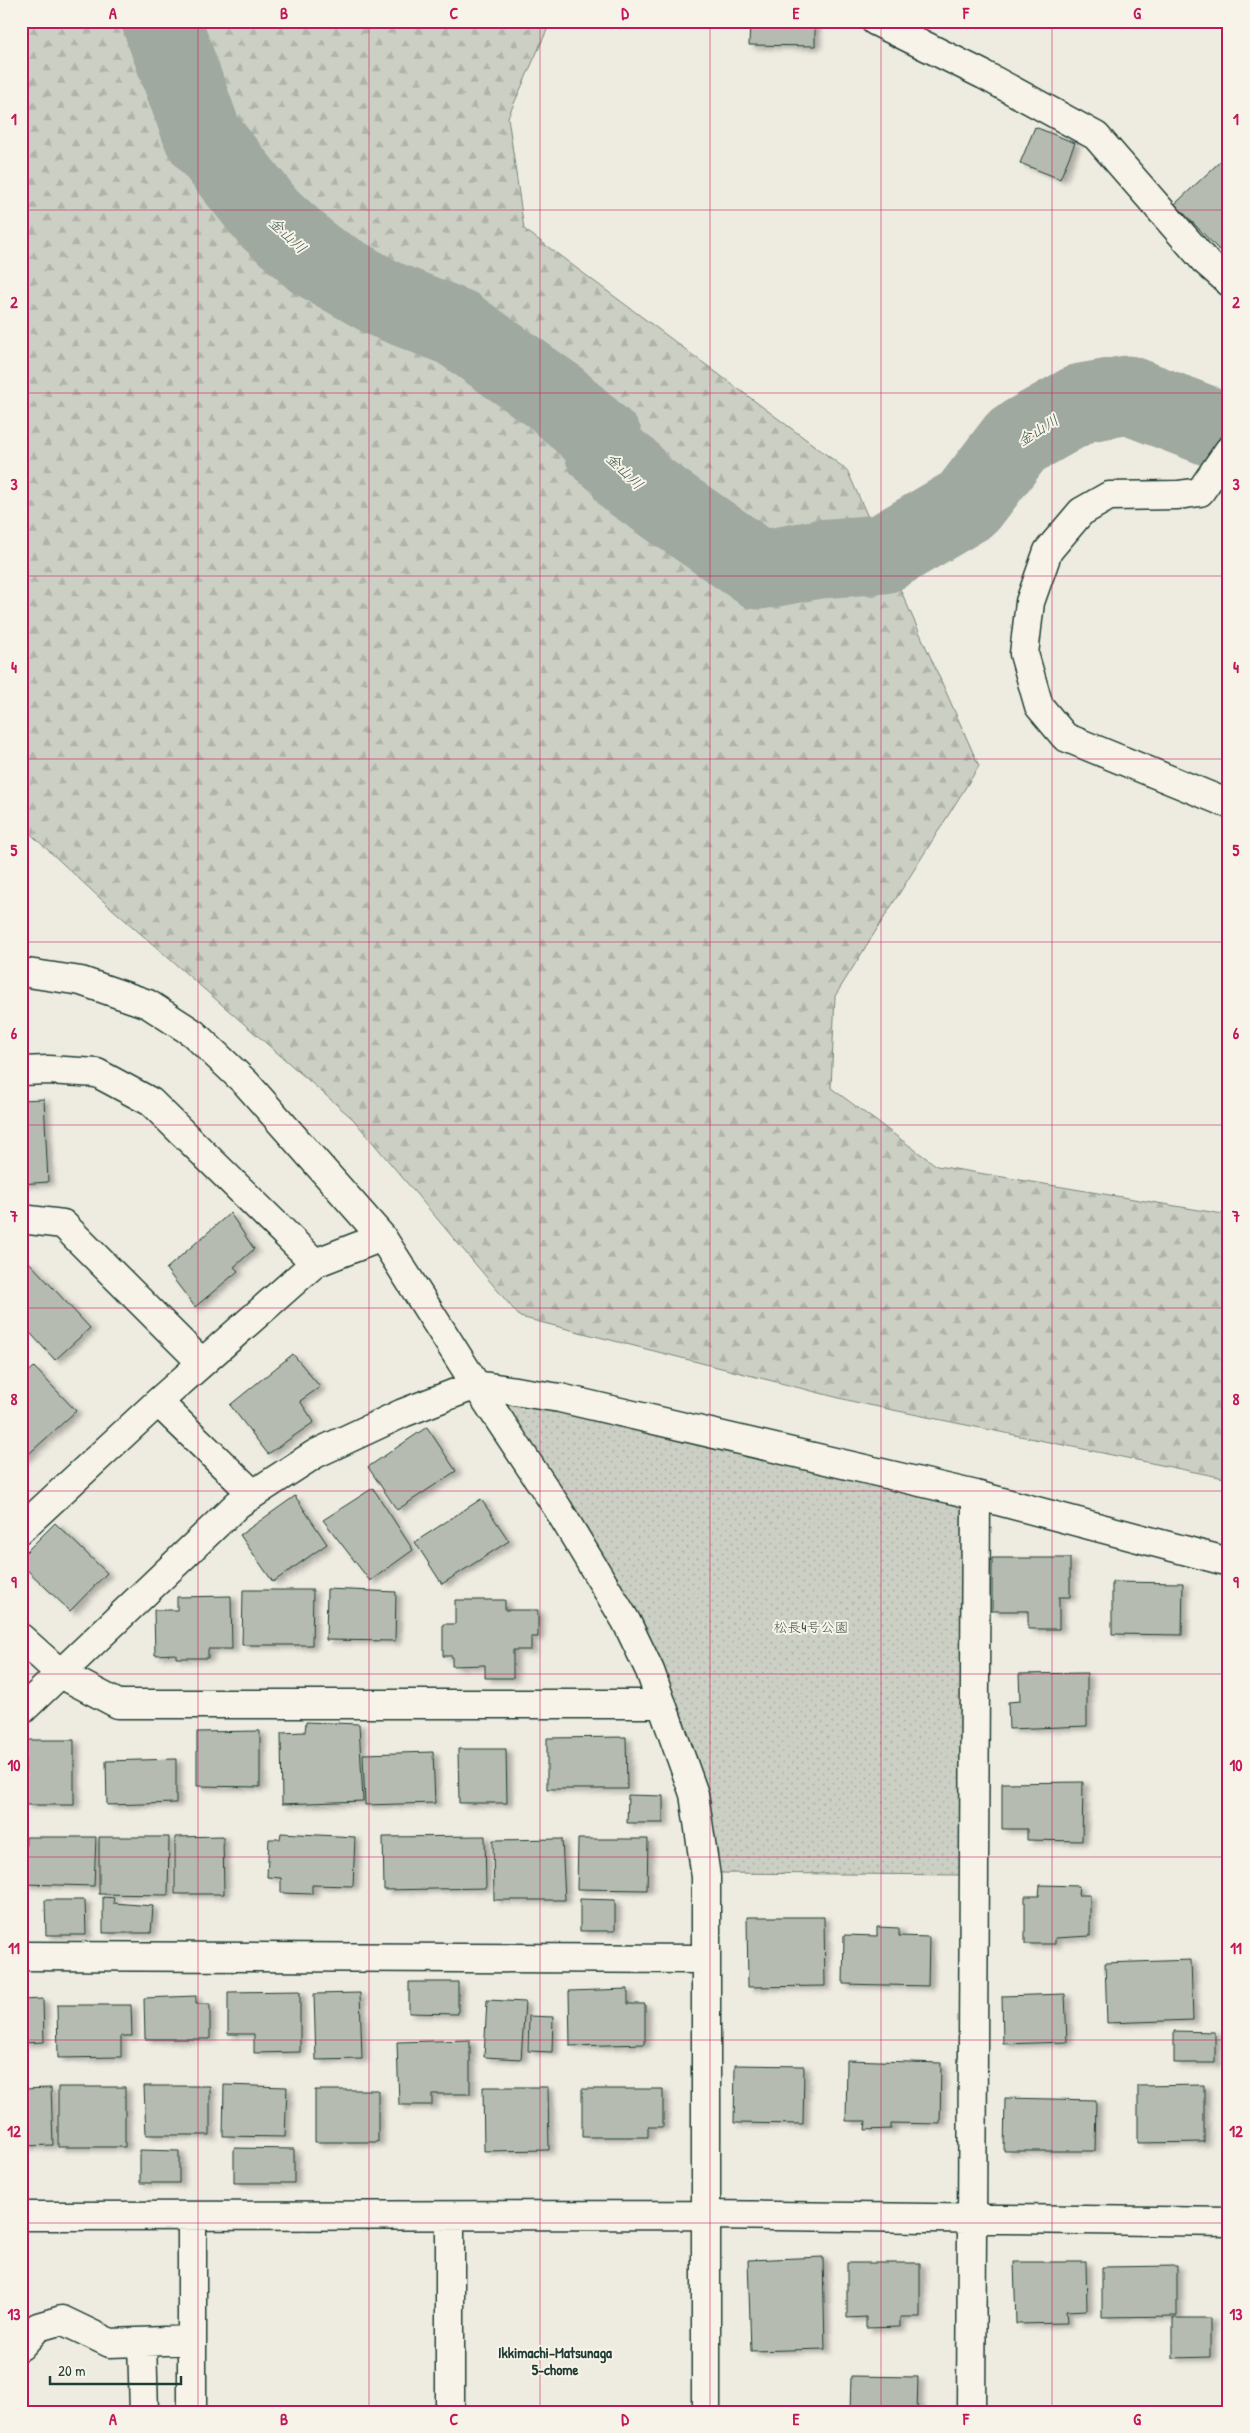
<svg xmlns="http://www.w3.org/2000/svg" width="1250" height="2433" font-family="'Patrick Hand','Klee One',sans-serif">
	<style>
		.forest { fill: url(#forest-firs); stroke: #76867c }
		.park { fill: url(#park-dots); stroke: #76867c }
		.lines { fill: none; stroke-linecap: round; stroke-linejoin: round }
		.river { stroke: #9fa99f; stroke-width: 79 }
		.building { fill: #b5bbb0; stroke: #1f3d34; filter: url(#shadow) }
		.minor-casing { stroke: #1f3d34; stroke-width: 31 }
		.minor { stroke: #f7f3e8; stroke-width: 28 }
		.grid { fill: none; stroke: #c2185b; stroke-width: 1; stroke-opacity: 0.55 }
		.labels { text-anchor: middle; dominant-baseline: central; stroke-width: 4; stroke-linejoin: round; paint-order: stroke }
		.park-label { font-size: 14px; fill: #425a51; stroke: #f7f3e8 }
		.water-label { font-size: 15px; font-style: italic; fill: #3f584f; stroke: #f7f3e8 }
		.neighbourhood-label { font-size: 15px; font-weight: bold; fill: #1f3d34; stroke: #f7f3e8 }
		.neatline { fill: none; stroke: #c2185b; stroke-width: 2 }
		.grid-label { font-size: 16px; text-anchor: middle; font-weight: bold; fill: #c2185b }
	</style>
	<defs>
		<pattern id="forest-firs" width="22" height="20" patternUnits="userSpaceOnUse" patternTransform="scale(1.25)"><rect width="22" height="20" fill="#cccfc4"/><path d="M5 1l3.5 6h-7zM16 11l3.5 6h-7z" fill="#afb3a9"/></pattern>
		<pattern id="park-dots" width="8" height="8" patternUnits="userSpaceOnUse" patternTransform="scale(1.25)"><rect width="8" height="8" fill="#cccfc4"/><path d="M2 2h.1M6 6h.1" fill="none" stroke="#afb3a9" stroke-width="1.8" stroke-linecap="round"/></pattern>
		<filter id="shadow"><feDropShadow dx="5.5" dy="3" stdDeviation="2.5" flood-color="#0004"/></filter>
	</defs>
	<rect width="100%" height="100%" fill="#eeece1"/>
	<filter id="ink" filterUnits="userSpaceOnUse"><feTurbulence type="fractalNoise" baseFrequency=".02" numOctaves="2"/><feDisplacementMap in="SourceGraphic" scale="10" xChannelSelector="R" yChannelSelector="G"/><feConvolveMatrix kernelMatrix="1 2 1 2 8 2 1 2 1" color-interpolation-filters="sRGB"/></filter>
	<g filter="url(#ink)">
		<path class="forest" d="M 21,21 L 551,21 L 508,117 L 524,229 L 847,470 L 979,766 L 835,996 L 831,1088 L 937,1166 L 1229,1215 L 1229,1479 L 859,1403 L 520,1317 L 353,1119 L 102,900 L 21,825 Z"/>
		<path class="park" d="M 501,1400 L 555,1409 L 964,1504 L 963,1875 L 716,1873 L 707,1789 Z"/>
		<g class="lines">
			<path class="river" d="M 161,21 L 203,136 L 269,218 L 314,259 L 384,299 L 457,328 L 555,397 L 604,442 L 604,451 L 629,471 L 629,479 L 760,570 L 819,559 L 883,554 L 968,504 L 1017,440 L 1082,403 L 1128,395 L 1219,430 L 1229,437"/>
		</g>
		<path class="building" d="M 750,21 L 815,21 L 815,46 L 749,45 Z
			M 1035,127 L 1075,143 L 1060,179 L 1020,163 Z
			M 1229,153 L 1229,245 L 1226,243 L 1219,250 L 1175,204 Z
			M 44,1099 L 48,1182 L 21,1184 L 21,1100 Z
			M 230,1213 L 254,1249 L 234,1267 L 238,1271 L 195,1307 L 166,1269 Z
			M 28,1261 L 90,1328 L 55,1360 L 21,1323 L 21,1267 Z
			M 293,1354 L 320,1387 L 300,1401 L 314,1422 L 268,1454 L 230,1405 Z
			M 34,1367 L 76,1411 L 21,1461 L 21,1379 Z
			M 427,1427 L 456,1471 L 397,1510 L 368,1467 Z
			M 373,1488 L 413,1550 L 370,1581 L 323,1520 Z
			M 295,1496 L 327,1544 L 273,1582 L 240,1535 Z
			M 481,1499 L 509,1541 L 442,1584 L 415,1542 Z
			M 55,1523 L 107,1573 L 70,1611 L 21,1564 L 21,1557 Z
			M 992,1558 L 1070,1558 L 1070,1597 L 1059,1597 L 1059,1629 L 1028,1629 L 1028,1611 L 992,1611 Z
			M 1112,1582 L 1183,1583 L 1182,1635 L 1112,1634 Z
			M 327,1589 L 396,1592 L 395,1641 L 326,1640 Z
			M 243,1590 L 313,1590 L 312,1645 L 242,1645 Z
			M 231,1596 L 232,1649 L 208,1649 L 208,1658 L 176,1658 L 176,1654 L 155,1655 L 154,1610 L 177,1610 L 177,1597 Z
			M 455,1600 L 505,1600 L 505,1610 L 538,1610 L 538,1637 L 531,1637 L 531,1650 L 513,1650 L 513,1678 L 485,1678 L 485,1665 L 452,1666 L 452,1656 L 443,1656 L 443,1624 L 455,1624 Z
			M 1087,1673 L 1087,1726 L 1009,1729 L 1008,1702 L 1020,1701 L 1019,1674 Z
			M 306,1722 L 359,1724 L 363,1801 L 282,1804 L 281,1733 L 305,1732 Z
			M 260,1731 L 260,1787 L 197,1786 L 197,1732 Z
			M 626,1737 L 627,1789 L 547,1789 L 547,1738 Z
			M 25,1740 L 74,1740 L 74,1805 L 25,1805 Z
			M 458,1749 L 506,1749 L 507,1803 L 459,1803 Z
			M 433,1752 L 435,1803 L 365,1805 L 363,1754 Z
			M 176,1759 L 176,1803 L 107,1805 L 106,1761 Z
			M 1083,1782 L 1082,1841 L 1027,1840 L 1027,1829 L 1002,1829 L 1002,1783 Z
			M 628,1795 L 663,1796 L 663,1823 L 627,1823 Z
			M 281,1833 L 355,1837 L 353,1886 L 312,1885 L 312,1894 L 281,1893 L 281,1878 L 267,1877 L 269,1839 L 280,1839 Z
			M 223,1836 L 224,1894 L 175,1894 L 175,1837 Z
			M 485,1836 L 486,1888 L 384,1890 L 383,1837 Z
			M 26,1837 L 96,1837 L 94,1886 L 24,1884 Z
			M 99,1837 L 169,1837 L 168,1895 L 99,1894 Z
			M 562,1839 L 565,1900 L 494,1900 L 493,1840 Z
			M 578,1839 L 648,1839 L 647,1890 L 577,1889 Z
			M 1040,1885 L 1079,1886 L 1078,1895 L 1090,1895 L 1090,1936 L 1055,1938 L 1055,1944 L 1025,1944 L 1025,1896 L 1039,1896 Z
			M 103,1897 L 114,1898 L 113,1903 L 153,1906 L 151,1933 L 103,1933 Z
			M 580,1899 L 615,1900 L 615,1931 L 580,1931 Z
			M 45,1900 L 85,1900 L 86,1935 L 46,1935 Z
			M 747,1917 L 824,1917 L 825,1986 L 748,1987 Z
			M 877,1927 L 899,1928 L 899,1936 L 929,1937 L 928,1986 L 843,1984 L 844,1935 L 877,1936 Z
			M 1191,1960 L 1193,2020 L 1107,2023 L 1105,1963 Z
			M 409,1982 L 458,1982 L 458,2014 L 409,2013 Z
			M 628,1989 L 628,2004 L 645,2004 L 645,2044 L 570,2046 L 569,1991 Z
			M 300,1991 L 300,2052 L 254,2053 L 254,2034 L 228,2034 L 228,1992 Z
			M 360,1993 L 362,2059 L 316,2060 L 314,1994 Z
			M 1065,1994 L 1067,2042 L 1003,2044 L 1002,1996 Z
			M 196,1996 L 196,2004 L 210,2004 L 210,2039 L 145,2039 L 144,1998 Z
			M 43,1999 L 44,2042 L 21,2043 L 21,2000 Z
			M 487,2000 L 525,2002 L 521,2059 L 484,2057 Z
			M 57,2005 L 131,2005 L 132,2036 L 121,2036 L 121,2057 L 58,2058 Z
			M 529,2016 L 553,2017 L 552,2052 L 528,2051 Z
			M 1174,2031 L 1215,2032 L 1215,2063 L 1174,2063 Z
			M 470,2040 L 470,2094 L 432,2094 L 432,2105 L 399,2105 L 397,2042 Z
			M 847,2060 L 941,2063 L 940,2124 L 891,2123 L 891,2129 L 865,2130 L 866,2121 L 846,2121 Z
			M 735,2065 L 804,2066 L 803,2124 L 734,2123 Z
			M 224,2085 L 287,2087 L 285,2137 L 223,2136 Z
			M 1204,2085 L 1204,2142 L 1138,2143 L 1138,2086 Z
			M 144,2086 L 210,2086 L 210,2135 L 146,2135 Z
			M 58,2087 L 125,2087 L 125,2147 L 58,2147 Z
			M 483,2087 L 548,2087 L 549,2150 L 484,2151 Z
			M 51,2088 L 53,2145 L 21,2146 L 21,2089 Z
			M 582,2089 L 663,2089 L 663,2127 L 648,2127 L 648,2137 L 582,2137 Z
			M 315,2090 L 378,2090 L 378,2142 L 315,2142 Z
			M 1005,2098 L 1096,2100 L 1095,2151 L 1004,2151 Z
			M 234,2148 L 294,2149 L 294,2183 L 234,2183 Z
			M 140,2150 L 179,2151 L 179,2183 L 140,2183 Z
			M 823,2257 L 825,2349 L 751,2351 L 748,2260 Z
			M 1014,2262 L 1086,2262 L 1087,2310 L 1066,2311 L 1067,2323 L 1016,2324 Z
			M 847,2263 L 920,2263 L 920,2317 L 900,2317 L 900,2327 L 866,2328 L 866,2317 L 847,2318 Z
			M 1177,2266 L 1177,2316 L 1102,2317 L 1102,2267 Z
			M 1173,2318 L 1210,2318 L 1210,2357 L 1173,2358 Z
			M 851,2376 L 918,2377 L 917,2412 L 850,2412 Z"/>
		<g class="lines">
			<g class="minor-casing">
				<path id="minor" d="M 875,21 L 984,75 L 1096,136 L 1204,260 L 1229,282
					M 1229,450 L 1200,492 L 1178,495 L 1109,496 L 1081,512 L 1048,551 L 1030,602 L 1024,654 L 1039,706 L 1065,737 L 1229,804
					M 21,972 L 81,981 L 148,1004 L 193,1033 L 246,1083 L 382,1237 L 476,1385 L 557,1507 L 626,1621 L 650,1671 L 694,1794 L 706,1877 L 706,2412
					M 21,1071 L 48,1070 L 97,1073 L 151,1102 L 315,1263
					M 21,1219 L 63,1224 L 202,1363
					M 158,1402 L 253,1494
					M 21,1529 L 158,1402 L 315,1263 L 382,1237
					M 21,1638 L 61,1674 L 118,1704 L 662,1704
					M 21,1711 L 238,1504 L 315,1454 L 403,1413 L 476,1385 L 560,1398 L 976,1495 L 1229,1562
					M 21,1956 L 706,1959
					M 21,2216 L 706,2215 L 1229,2222
					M 450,2216 L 450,2412
					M 142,2342 L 144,2412
					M 21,2346 L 38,2327 L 62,2320 L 110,2343 L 192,2340
					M 192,2412 L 192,2217
					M 971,2412 L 976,1495"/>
			</g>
			<use href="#minor" class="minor"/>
		</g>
	</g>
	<path class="grid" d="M 198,21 L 198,2412M 369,21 L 369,2412M 540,21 L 540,2412M 710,21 L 710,2412M 881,21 L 881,2412M 1052,21 L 1052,2412M 21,210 L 1229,210M 21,393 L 1229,393M 21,576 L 1229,576M 21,759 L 1229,759M 21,942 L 1229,942M 21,1125 L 1229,1125M 21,1308 L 1229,1308M 21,1491 L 1229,1491M 21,1674 L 1229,1674M 21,1857 L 1229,1857M 21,2040 L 1229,2040M 21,2223 L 1229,2223"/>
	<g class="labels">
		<g class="park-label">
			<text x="811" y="1626">松長4号公園</text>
		</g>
		<g class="water-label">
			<text transform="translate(288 235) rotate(43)">金山川</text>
			<text transform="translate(1038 430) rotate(-32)">金山川</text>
			<text transform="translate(625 471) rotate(44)">金山川</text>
		</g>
		<g class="neighbourhood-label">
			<text x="555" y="2352">Ikkimachi-Matsunaga<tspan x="555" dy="17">5-chome</tspan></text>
		</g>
	</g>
	<rect width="1250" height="2433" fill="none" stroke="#f7f3e8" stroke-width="55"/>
	<path d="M50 2376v8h131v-8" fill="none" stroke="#1f3d34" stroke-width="2.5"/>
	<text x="58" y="2376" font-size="15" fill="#1f3d34" stroke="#f7f3e8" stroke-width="4" paint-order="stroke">20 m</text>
	<rect x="28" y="28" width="1194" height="2378" class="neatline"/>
	<g class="grid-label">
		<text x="113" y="19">A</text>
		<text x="284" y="19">B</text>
		<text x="454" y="19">C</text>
		<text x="625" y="19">D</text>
		<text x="796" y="19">E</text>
		<text x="966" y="19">F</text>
		<text x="1137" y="19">G</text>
		<text x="14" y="125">1</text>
		<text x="1236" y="125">1</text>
		<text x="14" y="308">2</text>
		<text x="1236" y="308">2</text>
		<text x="14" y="490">3</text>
		<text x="1236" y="490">3</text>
		<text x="14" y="673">4</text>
		<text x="1236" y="673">4</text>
		<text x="14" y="856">5</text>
		<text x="1236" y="856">5</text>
		<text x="14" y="1039">6</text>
		<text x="1236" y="1039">6</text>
		<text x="14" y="1222">7</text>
		<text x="1236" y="1222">7</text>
		<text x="14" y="1405">8</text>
		<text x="1236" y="1405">8</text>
		<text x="14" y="1588">9</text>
		<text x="1236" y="1588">9</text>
		<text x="14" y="1771">10</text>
		<text x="1236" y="1771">10</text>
		<text x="14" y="1954">11</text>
		<text x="1236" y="1954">11</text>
		<text x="14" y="2137">12</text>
		<text x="1236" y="2137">12</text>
		<text x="14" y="2320">13</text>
		<text x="1236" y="2320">13</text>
		<text x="113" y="2425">A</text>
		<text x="284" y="2425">B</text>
		<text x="454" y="2425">C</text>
		<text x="625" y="2425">D</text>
		<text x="796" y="2425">E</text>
		<text x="966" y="2425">F</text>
		<text x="1137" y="2425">G</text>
	</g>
</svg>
